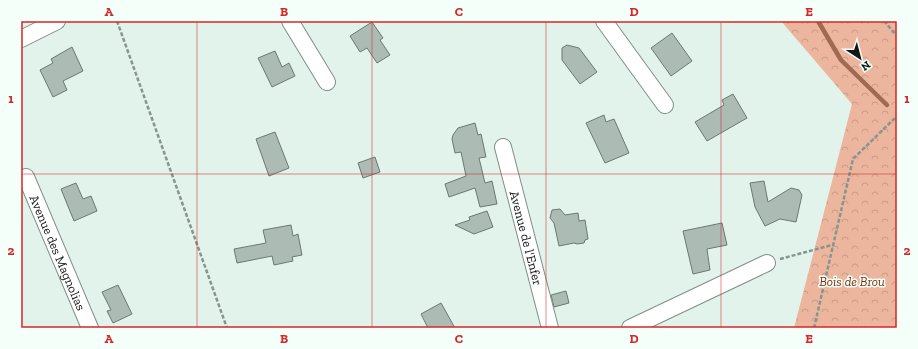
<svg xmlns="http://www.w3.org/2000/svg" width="918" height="349" font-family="'Zilla Slab',serif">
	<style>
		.forest { fill: url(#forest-crowns) }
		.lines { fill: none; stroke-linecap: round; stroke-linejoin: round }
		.stream { stroke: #9e6a51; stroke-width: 4.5 }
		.building { fill: #acbcb5; stroke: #6a7973 }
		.minor-casing { stroke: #808f88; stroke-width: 18 }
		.path { stroke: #88958f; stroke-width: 2.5; stroke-dasharray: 4 2; stroke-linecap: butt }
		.minor { stroke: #fff; stroke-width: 16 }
		.grid { fill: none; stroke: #d62828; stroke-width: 1; stroke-opacity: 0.55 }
		.labels { text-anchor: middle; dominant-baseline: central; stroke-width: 3; stroke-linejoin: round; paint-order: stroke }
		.street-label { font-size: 13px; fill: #111715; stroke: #f4fffa }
		.park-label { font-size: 13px; font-style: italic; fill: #79330f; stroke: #f4fffa }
		.neatline { fill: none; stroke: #d62828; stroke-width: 1.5 }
		.grid-label { font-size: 13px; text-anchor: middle; font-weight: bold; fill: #d62828 }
	</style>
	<defs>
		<pattern id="forest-crowns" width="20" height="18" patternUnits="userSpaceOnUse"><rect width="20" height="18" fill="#ecb59e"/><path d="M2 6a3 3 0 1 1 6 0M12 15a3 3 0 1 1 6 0" fill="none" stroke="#c99b87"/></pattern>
	</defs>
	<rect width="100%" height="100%" fill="#e2f3eb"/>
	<path class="forest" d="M 781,21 L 897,21 L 897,328 L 794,328 L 852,104 Z"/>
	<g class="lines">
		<path class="stream" d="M 818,21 L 841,60 L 887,105"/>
	</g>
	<path class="building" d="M 372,22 L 383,38 L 380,40 L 390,55 L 377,63 L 367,48 L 360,52 L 350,36 Z
		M 672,33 L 692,61 L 671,76 L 651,48 Z
		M 567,45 L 579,48 L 597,72 L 580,84 L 562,60 L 562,48 Z
		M 72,47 L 83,71 L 63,81 L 67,90 L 53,97 L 40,70 L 53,63 L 51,59 Z
		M 275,51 L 282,67 L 289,63 L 295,76 L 272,87 L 258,58 Z
		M 733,94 L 747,118 L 707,141 L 695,122 L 724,105 L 722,100 Z
		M 604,115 L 606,122 L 614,119 L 629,153 L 605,163 L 586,123 Z
		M 475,123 L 478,135 L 481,134 L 486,157 L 479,158 L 485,183 L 492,181 L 497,204 L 480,207 L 475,188 L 449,197 L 445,184 L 466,176 L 461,152 L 455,153 L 452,139 L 453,135 L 458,128 Z
		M 275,132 L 289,168 L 269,176 L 256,139 Z
		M 375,157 L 380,172 L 363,178 L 358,163 Z
		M 764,181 L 768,202 L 791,188 L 799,190 L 802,195 L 796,222 L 780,219 L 765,226 L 755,207 L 750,183 Z
		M 76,183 L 83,199 L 91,196 L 97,211 L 74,221 L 61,189 Z
		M 560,209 L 565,215 L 578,213 L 579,221 L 585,220 L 588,239 L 585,240 L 584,243 L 577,244 L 574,243 L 559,246 L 554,223 L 550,218 L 552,210 Z
		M 487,211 L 493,227 L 474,234 L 455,225 L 470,220 L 469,217 Z
		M 722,223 L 727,245 L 707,249 L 710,270 L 693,274 L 683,231 Z
		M 291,225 L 293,236 L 298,234 L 302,255 L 292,257 L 293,261 L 274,265 L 272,256 L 237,263 L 234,249 L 266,243 L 263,230 Z
		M 118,285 L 132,314 L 113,323 L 107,311 L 111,310 L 102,292 Z
		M 566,291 L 569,303 L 554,307 L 551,295 Z
		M 441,303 L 455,328 L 428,328 L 421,314 Z"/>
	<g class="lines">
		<g class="minor-casing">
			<g id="minor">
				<path d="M 290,21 L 327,82"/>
				<path d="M 604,21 L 665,105"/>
				<path d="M 21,39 L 57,21"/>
				<path id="s1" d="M 503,147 L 550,328"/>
				<path id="s2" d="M 26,177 L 90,328"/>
				<path d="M 630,328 L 767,263"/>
			</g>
		</g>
		<path class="path" d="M 117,21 L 227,328
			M 884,21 L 897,36
			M 780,259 L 832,245
			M 814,328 L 853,159 L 897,116"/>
		<use href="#minor" class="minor"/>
	</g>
	<path class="grid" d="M 197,21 L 197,328M 372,21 L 372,328M 546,21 L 546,328M 721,21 L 721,328M 21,174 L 897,174"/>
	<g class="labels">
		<g class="street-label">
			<text stroke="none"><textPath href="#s1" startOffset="94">Avenue de l'Enfer</textPath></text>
			<text stroke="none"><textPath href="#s2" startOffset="82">Avenue des Magnolias</textPath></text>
		</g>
		<g class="park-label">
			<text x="852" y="281">Bois de Brou</text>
		</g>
	</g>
	<rect width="918" height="349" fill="none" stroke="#f4fffa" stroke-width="44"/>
	<g transform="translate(860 58) rotate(144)" stroke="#f4fffa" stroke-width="3" paint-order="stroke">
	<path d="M0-3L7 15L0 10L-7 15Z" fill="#111715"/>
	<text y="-6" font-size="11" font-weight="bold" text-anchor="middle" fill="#111715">N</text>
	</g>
	<rect x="22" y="22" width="874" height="305" class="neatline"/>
	<g class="grid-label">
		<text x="109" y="16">A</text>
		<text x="284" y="16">B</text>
		<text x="459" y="16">C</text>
		<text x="634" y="16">D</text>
		<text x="809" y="16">E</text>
		<text x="11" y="103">1</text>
		<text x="907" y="103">1</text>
		<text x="11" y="255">2</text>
		<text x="907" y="255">2</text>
		<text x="109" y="343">A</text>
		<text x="284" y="343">B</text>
		<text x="459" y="343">C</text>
		<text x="634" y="343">D</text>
		<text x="809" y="343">E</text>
	</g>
</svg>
